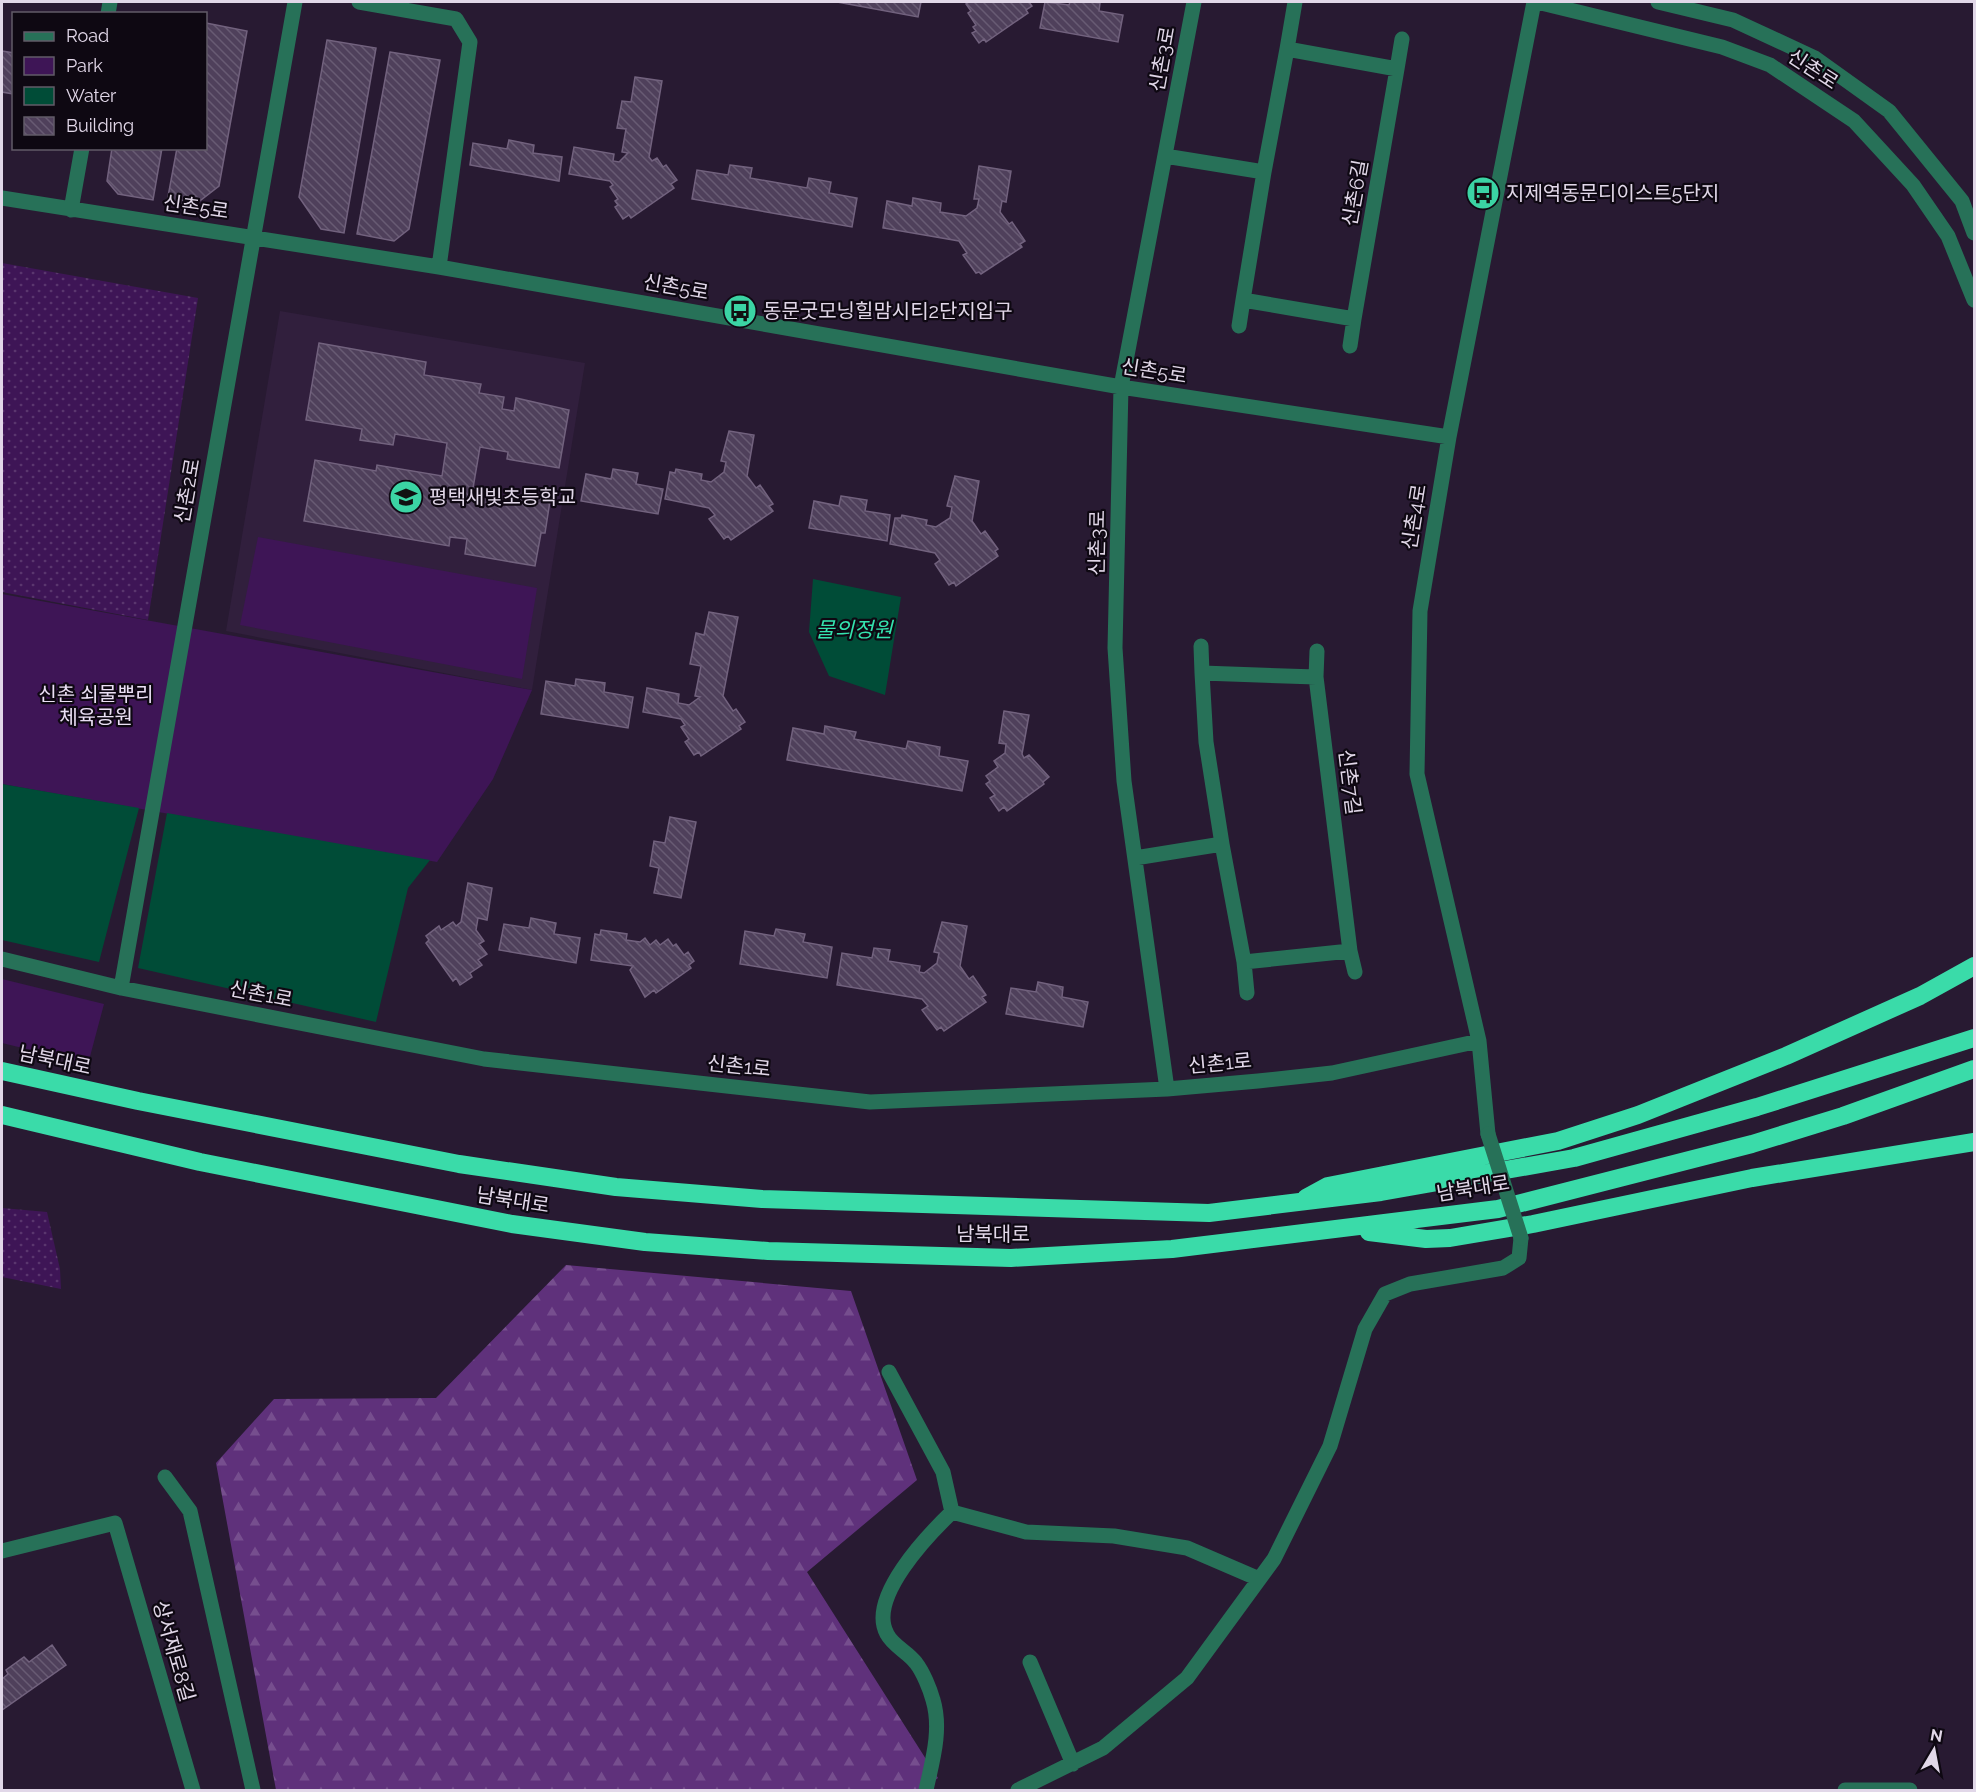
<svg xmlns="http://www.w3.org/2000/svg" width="1976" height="1792" font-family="Raleway,'Noto Sans KR',sans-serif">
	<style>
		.built { fill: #311f3d }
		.grass { fill: url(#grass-dots) }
		.forest { fill: url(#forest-firs) }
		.park { fill: #3e1556 }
		.water { fill: #004c37 }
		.building { fill: url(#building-back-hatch); stroke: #72627e; stroke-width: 1.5 }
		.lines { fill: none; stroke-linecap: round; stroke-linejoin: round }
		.minor { stroke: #277158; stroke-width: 15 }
		.highway { stroke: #3adba9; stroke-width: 18 }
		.minor-bridge { stroke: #277158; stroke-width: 15 }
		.labels { text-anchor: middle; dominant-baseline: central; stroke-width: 4.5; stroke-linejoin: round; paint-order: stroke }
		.street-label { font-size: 20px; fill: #e1d7e8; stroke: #0e0812 }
		.poi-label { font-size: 20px; fill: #e1d7e8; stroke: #0e0812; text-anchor: start }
		.park-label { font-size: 20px; fill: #eadff4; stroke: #0e0812 }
		.water-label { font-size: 21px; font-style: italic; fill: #34e3ae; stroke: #0e0812 }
	</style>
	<defs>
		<pattern id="grass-dots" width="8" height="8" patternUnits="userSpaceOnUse" patternTransform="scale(1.5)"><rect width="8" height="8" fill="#3e1556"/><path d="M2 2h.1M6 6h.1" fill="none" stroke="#5a366e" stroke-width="1.8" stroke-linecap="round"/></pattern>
		<pattern id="forest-firs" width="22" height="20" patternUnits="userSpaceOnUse" patternTransform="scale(1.5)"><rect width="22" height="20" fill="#5f317b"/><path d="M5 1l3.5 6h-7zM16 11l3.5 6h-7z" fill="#764e8e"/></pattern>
		<pattern id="building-back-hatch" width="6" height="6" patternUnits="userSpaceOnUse" patternTransform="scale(1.5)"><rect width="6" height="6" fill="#4f405b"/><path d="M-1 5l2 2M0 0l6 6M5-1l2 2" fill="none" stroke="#685b73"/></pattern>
	</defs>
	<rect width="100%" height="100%" fill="#281a32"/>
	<path class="built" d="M 280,311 L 585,363 L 532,690 L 226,631 Z"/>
	<path class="grass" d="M 2,263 L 198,298 L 148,620 L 2,592 Z
		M 2,1208 L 47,1212 L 60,1269 L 61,1289 L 2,1277 Z"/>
	<path class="forest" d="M 566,1265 L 851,1291 L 917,1480 L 807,1572 L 938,1778 L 921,1790 L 276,1790 L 216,1463 L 274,1399 L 436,1398 Z"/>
	<path class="park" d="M 258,537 L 537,588 L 522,679 L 240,625 Z
		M 2,594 L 532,690 L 493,779 L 437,862 L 2,784 Z
		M 2,979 L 104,1004 L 88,1064 L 2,1043 Z"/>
	<path class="water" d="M 813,579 L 901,597 L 885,695 L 829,676 L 809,632 Z
		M 2,784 L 139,808 L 99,962 L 2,940 Z
		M 167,813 L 430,860 L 408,888 L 376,1022 L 138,968 Z"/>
	<path class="building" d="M 837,2 L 921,2 L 918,17 Z
		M 969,2 L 1029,2 L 1032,6 L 1026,10 L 1028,13 L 986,42 L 984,39 L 979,43 L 972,33 L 976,31 L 973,27 L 976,25 L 968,13 L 971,11 L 966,4 Z
		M 1045,2 L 1069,5 L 1070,2 L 1092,2 L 1100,3 L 1099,11 L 1123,15 L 1118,42 L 1040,28 Z
		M 206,23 L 247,31 L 219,186 L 192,207 L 167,202 L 177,148 L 206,148 Z
		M 327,40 L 376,48 L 344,233 L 321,229 L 299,197 Z
		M 2,51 L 14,53 L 14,94 L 2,92 Z
		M 390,52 L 440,60 L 409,229 L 394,241 L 357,234 Z
		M 635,77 L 662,81 L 649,157 L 652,161 L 657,158 L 663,167 L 666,165 L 677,180 L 671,184 L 674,188 L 631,218 L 629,215 L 623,219 L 615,207 L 618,205 L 615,201 L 618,199 L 610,187 L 613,185 L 610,181 L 569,174 L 574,147 L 614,154 L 613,161 L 619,162 L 628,153 L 622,152 L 626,129 L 617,128 L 622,101 L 631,102 Z
		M 509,140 L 534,145 L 533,153 L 562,157 L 559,181 L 470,165 L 473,143 L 507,149 Z
		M 112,148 L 162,148 L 153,200 L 118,194 L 107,181 Z
		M 730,165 L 752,168 L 750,178 L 807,188 L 809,178 L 831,182 L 829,193 L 857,198 L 852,227 L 692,199 L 697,170 L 728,175 Z
		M 979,166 L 1011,171 L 1006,202 L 1002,201 L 1000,212 L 1009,224 L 1012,222 L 1025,241 L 1020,244 L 1022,247 L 981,274 L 979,272 L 976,273 L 963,255 L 967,253 L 959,241 L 883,228 L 887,201 L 912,206 L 913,198 L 941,203 L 940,212 L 966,216 L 977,208 L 979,199 L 974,199 Z
		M 319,343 L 426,362 L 424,375 L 481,384 L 479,393 L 504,397 L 502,409 L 514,411 L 516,398 L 569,410 L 559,468 L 507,459 L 508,452 L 480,447 L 473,488 L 496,492 L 496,496 L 527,501 L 527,497 L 550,501 L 545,533 L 541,533 L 535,566 L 465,554 L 467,539 L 450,537 L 449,546 L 304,521 L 315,460 L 376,471 L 377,465 L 442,476 L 447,443 L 395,434 L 393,445 L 360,440 L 362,429 L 306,420 Z
		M 729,431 L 754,435 L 747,476 L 756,488 L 760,485 L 773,504 L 769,506 L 773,511 L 731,540 L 728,536 L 724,539 L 709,519 L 715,515 L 709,508 L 665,499 L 670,472 L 675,473 L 676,469 L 702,474 L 701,480 L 711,482 L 724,472 L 726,462 L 721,461 Z
		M 613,469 L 638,473 L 636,484 L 663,489 L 658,514 L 581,501 L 586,474 L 611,479 Z
		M 955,476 L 979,481 L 972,521 L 981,534 L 985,531 L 998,549 L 995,551 L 998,556 L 956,586 L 954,582 L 949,585 L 935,564 L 940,560 L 935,553 L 890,544 L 895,518 L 901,518 L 902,515 L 927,520 L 926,525 L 936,527 L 950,518 L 952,507 L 947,506 Z
		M 841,496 L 867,500 L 865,511 L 890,515 L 887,541 L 809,528 L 814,501 L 839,506 Z
		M 709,612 L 738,617 L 723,696 L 733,711 L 736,709 L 745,722 L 739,726 L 741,729 L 701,756 L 699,752 L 694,755 L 685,742 L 689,739 L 681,727 L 685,725 L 681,719 L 643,712 L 647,688 L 679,694 L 678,703 L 689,705 L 700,697 L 695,696 L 701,666 L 690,664 L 696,633 L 704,635 Z
		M 576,679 L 605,683 L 604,692 L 633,697 L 628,728 L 541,714 L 546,681 L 575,686 Z
		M 1004,711 L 1029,715 L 1022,754 L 1024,758 L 1029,755 L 1049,777 L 1043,782 L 1044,784 L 1007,811 L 1004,807 L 999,811 L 990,798 L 995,795 L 986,784 L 990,781 L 986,776 L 998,767 L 994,761 L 1005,753 L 1006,744 L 999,743 Z
		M 825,726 L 856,732 L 854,739 L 906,749 L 908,741 L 940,747 L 939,756 L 968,761 L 962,791 L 787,760 L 793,728 L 824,734 Z
		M 670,817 L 696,822 L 681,898 L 654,893 L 659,868 L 650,866 L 654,841 L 665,843 Z
		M 468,883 L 492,888 L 487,920 L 478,918 L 476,930 L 484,941 L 479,944 L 487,954 L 478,960 L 482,965 L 470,973 L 472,977 L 460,985 L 456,978 L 453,981 L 426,943 L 429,940 L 426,936 L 439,926 L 441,930 L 453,922 L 456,926 L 461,922 Z
		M 531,918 L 556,923 L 554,934 L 580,938 L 576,963 L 499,950 L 504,924 L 529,928 Z
		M 942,922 L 967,926 L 960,966 L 969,979 L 973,976 L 986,995 L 982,997 L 986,1002 L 944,1031 L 941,1027 L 937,1030 L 922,1010 L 928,1006 L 922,999 L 837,985 L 842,953 L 872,958 L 874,948 L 890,950 L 888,961 L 920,966 L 919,972 L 924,973 L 937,963 L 939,953 L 934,952 Z
		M 776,929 L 805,934 L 803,942 L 832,947 L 827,978 L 740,964 L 745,931 L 774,936 Z
		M 601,930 L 627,934 L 626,940 L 640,942 L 645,938 L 650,945 L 656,940 L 660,945 L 668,939 L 673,946 L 676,944 L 684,955 L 688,952 L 694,961 L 689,965 L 691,968 L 656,993 L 654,990 L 645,997 L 630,970 L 633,966 L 591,960 L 595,934 L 600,935 Z
		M 1038,982 L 1063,987 L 1062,997 L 1088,1002 L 1083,1027 L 1006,1014 L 1011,988 L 1036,992 Z
		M 52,1645 L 66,1665 L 2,1710 L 2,1679 L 8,1674 L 6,1670 L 24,1657 L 29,1662 Z"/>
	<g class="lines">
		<path class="minor" d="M 359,2 L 456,19 L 470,42 L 439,267
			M 1537,2 L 1722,47 L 1770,65 L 1854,121 L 1913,185 L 1948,236 L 1974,300
			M 1658,2 L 1733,20 L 1815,58 L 1889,111 L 1962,201 L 1974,233
			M 108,14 L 110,2
			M 1287,49 L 1295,2
			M 1397,69 L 1402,39
			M 1165,156 L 1264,172 L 1243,300 L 1354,319 L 1397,69 L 1287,49 L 1264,172
			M 2,198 L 439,267 L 1121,387 L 1449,437
			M 71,210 L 82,148
			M 1239,326 L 1243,300
			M 1350,346 L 1354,319
			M 1201,646 L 1202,673
			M 1316,677 L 1317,651
			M 1135,858 L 1222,844 L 1206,742 L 1202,673 L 1316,677 L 1350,951 L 1244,962 L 1222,844
			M 1350,951 L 1355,972
			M 2,959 L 121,988 L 484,1059 L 870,1102 L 1167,1089 L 1258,1081 L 1332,1073 L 1479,1041
			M 1244,962 L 1247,993
			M 121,988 L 295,2
			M 1167,1089 L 1124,781 L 1115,648 L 1121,387 L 1194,2
			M 1488,1134 L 1479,1041 L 1417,774 L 1420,611 L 1449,437 L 1534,2
			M 889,1372 L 943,1472 L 952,1512 C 928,1535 867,1598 887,1634 C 893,1646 908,1652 916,1663 C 923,1672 930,1689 933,1700 C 942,1730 932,1762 926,1790
			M 165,1477 L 190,1511 L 253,1790
			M 952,1512 L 1026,1532 L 1114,1536 L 1187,1548 L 1259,1579
			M 2,1551 L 115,1523 L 193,1790
			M 1030,1662 L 1073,1764
			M 1018,1790 L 1103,1748 L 1187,1678 L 1274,1559 L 1330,1446 L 1365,1329 L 1385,1294 L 1410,1284 L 1503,1268 L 1519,1258 L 1521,1238
			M 1845,1790 L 1910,1790"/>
		<path class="highway" d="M 2,1071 L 138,1101 L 459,1164 L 616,1187 L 762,1199 L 1209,1213 L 1381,1192 L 1574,1158 L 1757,1107 L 1974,1038
			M 2,1115 L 200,1162 L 512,1224 L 645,1242 L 768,1251 L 1011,1258 L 1172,1249 L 1498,1209 L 1752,1144 L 1843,1116 L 1974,1069
			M 1306,1198 L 1328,1186 L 1558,1141 L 1638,1115 L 1786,1056 L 1920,996 L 1974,966
			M 1369,1232 L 1426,1239 L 1450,1238 L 1533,1224 L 1752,1178 L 1974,1142"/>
		<path class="minor-bridge" d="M 1488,1134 L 1521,1238"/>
	</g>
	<defs>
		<g id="bus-disc" transform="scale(1.725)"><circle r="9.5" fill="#3bd4a4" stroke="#0e0812"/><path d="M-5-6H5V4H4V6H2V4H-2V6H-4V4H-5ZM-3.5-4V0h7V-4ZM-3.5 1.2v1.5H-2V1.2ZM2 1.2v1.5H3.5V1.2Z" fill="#111"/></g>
		<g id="school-disc" transform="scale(1.725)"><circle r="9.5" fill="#3bd4a4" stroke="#0e0812"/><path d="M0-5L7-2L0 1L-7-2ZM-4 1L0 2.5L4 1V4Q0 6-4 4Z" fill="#111"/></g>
	</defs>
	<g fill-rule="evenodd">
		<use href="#bus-disc" x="1483" y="193"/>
		<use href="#bus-disc" x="740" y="311"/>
		<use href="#school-disc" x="406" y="497"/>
	</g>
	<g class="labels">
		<g class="street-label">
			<text transform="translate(1162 59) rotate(-80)">신촌3로</text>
			<text transform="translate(1813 69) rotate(33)">신촌로</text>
			<text transform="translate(1355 193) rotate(-80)">신촌6길</text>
			<text transform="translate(196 207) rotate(8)">신촌5로</text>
			<text transform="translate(676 287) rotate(10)">신촌5로</text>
			<text transform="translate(1154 371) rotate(9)">신촌5로</text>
			<text transform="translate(187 491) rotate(-80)">신촌2로</text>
			<text transform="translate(1414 517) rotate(-81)">신촌4로</text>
			<text transform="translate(1097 543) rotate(-89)">신촌3로</text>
			<text transform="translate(1350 782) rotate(83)">신촌7길</text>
			<text transform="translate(261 994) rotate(11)">신촌1로</text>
			<text transform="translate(55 1060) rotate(12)">남북대로</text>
			<text transform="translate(1220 1063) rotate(-5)">신촌1로</text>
			<text transform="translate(739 1066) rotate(6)">신촌1로</text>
			<text transform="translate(1473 1188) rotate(-9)">남북대로</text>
			<text transform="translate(513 1200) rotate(9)">남북대로</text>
			<text x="993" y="1234">남북대로</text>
			<text transform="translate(174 1651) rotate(74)">상서재로8길</text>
		</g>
		<g class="poi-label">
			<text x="1506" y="193">지제역동문디이스트5단지</text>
			<text x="763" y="311">동문굿모닝힐맘시티2단지입구</text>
			<text x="429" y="497">평택새빛초등학교</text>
		</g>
		<g class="park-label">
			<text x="96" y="694">신촌 쇠물뿌리<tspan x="96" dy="23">체육공원</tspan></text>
		</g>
		<g class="water-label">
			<text x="854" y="629">물의정원</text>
		</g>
	</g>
	<rect width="1976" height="1792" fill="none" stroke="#e1d7e8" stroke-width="6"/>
	<rect x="12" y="12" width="195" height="138" fill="#0e0812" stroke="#625b68" stroke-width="1.5"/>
	<rect x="24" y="32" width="30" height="9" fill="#277158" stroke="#625b68" stroke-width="1.5"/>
	<text x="66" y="42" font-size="18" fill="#e1d7e8">Road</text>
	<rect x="24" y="57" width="30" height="18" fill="#3e1556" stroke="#625b68" stroke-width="1.5"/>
	<text x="66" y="72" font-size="18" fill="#e1d7e8">Park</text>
	<rect x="24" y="87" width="30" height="18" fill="#004c37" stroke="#625b68" stroke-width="1.5"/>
	<text x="66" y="102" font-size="18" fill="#e1d7e8">Water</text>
	<rect x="24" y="117" width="30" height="18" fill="url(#building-back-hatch)" stroke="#625b68" stroke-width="1.5"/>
	<text x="66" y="132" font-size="18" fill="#e1d7e8">Building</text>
	<g transform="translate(1934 1750) rotate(10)" stroke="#0e0812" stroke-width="4.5" paint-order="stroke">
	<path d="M0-4.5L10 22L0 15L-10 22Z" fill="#e1d7e8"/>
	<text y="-9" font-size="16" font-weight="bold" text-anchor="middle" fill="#e1d7e8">N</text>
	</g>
</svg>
